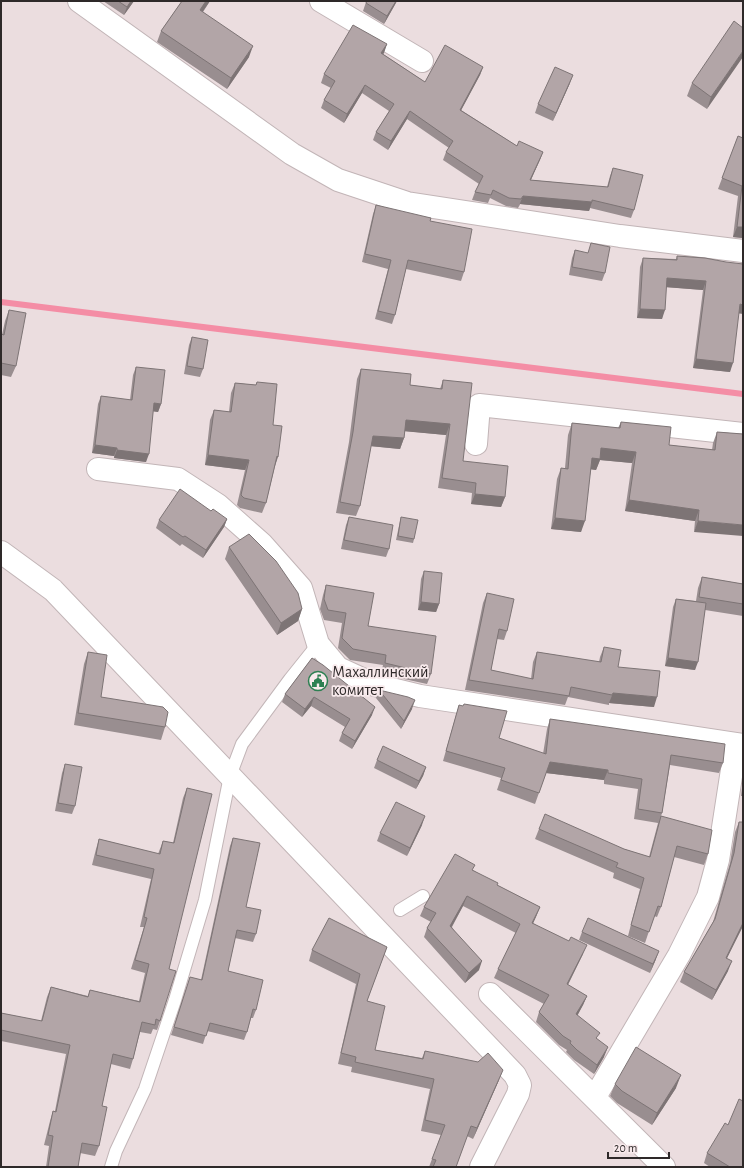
<svg xmlns="http://www.w3.org/2000/svg" width="744" height="1168" font-family="'Alegreya Sans',sans-serif">
	<style>
		.lines { fill: none; stroke-linecap: round; stroke-linejoin: round }
		.stream { stroke: #f48da5; stroke-width: 6 }
		.service-casing { stroke: #c2b5b7; stroke-width: 14 }
		.minor-casing { stroke: #c2b5b7; stroke-width: 24 }
		.service { stroke: #fff; stroke-width: 12 }
		.minor { stroke: #fff; stroke-width: 22 }
		.wall { fill: #998e90 }
		.shaded-wall { fill: #7d7475 }
		.building { fill: #b2a5a7; stroke: #7d7475 }
		.labels { text-anchor: middle; dominant-baseline: central; stroke-width: 3.5; stroke-linejoin: round; paint-order: stroke }
		.poi-label { font-size: 16px; fill: #2e2929; stroke: #f8eaec; text-anchor: start }
	</style>
	<rect width="100%" height="100%" fill="#ebdddf"/>
	<g class="lines">
		<path class="stream" d="M 1,302 L 743,394"/>
		<g class="service-casing">
			<path id="service" d="M 400,910 L 423,896
				M 111,1167 L 116,1151 L 145,1089 L 175,1000 L 205,900 L 230,776 L 242,744 L 290,679 L 318,644"/>
		</g>
		<g class="minor-casing">
			<path id="minor" d="M 79,1 L 292,154 L 338,180 L 407,203 L 620,236 L 743,251
				M 321,1 L 422,61
				M 476,444 L 479,405 L 743,434
				M 98,469 L 178,479 L 218,505 L 262,544 L 301,588 L 318,644 L 338,668 L 375,685 L 420,696 L 743,745
				M 1,552 L 53,590 L 515,1075 L 520,1085 L 518,1094 L 481,1167
				M 490,994 L 664,1167
				M 595,1097 L 679,955 L 708,897 L 718,860 L 736,744"/>
		</g>
		<use href="#service" class="service"/>
		<use href="#minor" class="minor"/>
	</g>
	<path class="wall" d="M 103,1 L 134,1 L 124,15 Z
		M 182,1 L 210,1 L 203,12 L 249,57 L 227,89 L 157,42 L 161,31 Z
		M 364,1 L 397,1 L 384,24 L 363,11 L 366,2 Z
		M 743,28 L 707,109 L 687,96 L 692,83 Z
		M 387,44 L 383,54 L 425,82 L 483,67 L 480,75 L 461,110 L 517,146 L 543,152 L 531,180 L 607,187 L 610,176 L 613,168 L 634,210 L 631,218 L 590,208 L 589,211 L 520,204 L 518,208 L 506,206 L 490,198 L 488,203 L 472,200 L 475,192 L 479,184 L 443,160 L 446,152 L 449,148 L 407,119 L 388,150 L 373,140 L 376,132 L 389,111 L 362,93 L 344,123 L 321,108 L 324,100 L 331,88 L 321,83 L 324,74 Z
		M 570,83 L 553,121 L 535,113 L 538,104 Z
		M 738,136 L 743,138 L 743,238 L 733,237 L 738,196 L 718,189 Z
		M 376,205 L 430,221 L 464,272 L 461,281 L 406,269 L 395,315 L 392,324 L 375,319 L 388,269 L 362,262 L 373,214 Z
		M 575,250 L 605,273 L 602,281 L 569,275 L 572,258 Z
		M 677,256 L 705,258 L 738,313 L 730,372 L 693,368 L 703,290 L 666,287 L 662,319 L 637,318 L 640,267 L 643,258 L 676,259 Z
		M 9,310 L 16,366 L 11,377 L 1,375 L 1,334 L 2,335 L 5,321 Z
		M 192,337 L 203,369 L 200,377 L 184,374 L 189,345 Z
		M 136,367 L 161,404 L 158,412 L 153,411 L 146,462 L 114,458 L 114,456 L 92,453 L 98,404 L 101,396 L 130,400 L 133,375 Z
		M 361,369 L 410,385 L 440,389 L 443,380 L 463,461 L 505,497 L 501,507 L 471,504 L 472,493 L 438,488 L 446,435 L 405,431 L 404,438 L 400,449 L 371,446 L 360,506 L 356,516 L 336,513 L 349,442 L 357,379 Z
		M 257,382 L 273,425 L 275,466 L 266,503 L 262,513 L 240,508 L 237,505 L 245,470 L 205,465 L 210,420 L 214,410 L 229,412 L 231,393 L 235,383 L 256,385 Z
		M 621,422 L 669,445 L 712,450 L 713,443 L 717,432 L 743,434 L 694,532 L 695,521 L 625,511 L 632,463 L 600,460 L 596,470 L 591,469 L 581,532 L 551,529 L 557,479 L 561,468 L 565,468 L 568,435 L 572,423 L 618,428 Z
		M 349,517 L 389,549 L 386,557 L 341,549 L 346,525 Z
		M 401,517 L 414,539 L 413,543 L 396,540 L 400,521 Z
		M 227,519 L 224,527 L 203,558 L 182,544 L 180,546 L 156,528 L 159,520 Z
		M 229,547 L 302,609 L 298,621 L 277,635 L 225,559 Z
		M 424,571 L 439,604 L 436,612 L 418,610 L 421,579 Z
		M 702,577 L 743,584 L 743,616 L 705,610 L 695,670 L 665,666 L 673,607 L 676,599 L 696,601 L 698,588 Z
		M 326,585 L 368,626 L 431,674 L 427,684 L 381,674 L 383,665 L 350,660 L 338,648 L 342,623 L 324,620 L 320,609 L 323,595 Z
		M 487,593 L 507,631 L 504,640 L 497,639 L 491,670 L 531,679 L 533,662 L 537,652 L 599,662 L 600,657 L 604,647 L 618,667 L 654,707 L 609,703 L 609,705 L 568,697 L 565,705 L 465,690 L 483,603 Z
		M 88,652 L 101,697 L 165,727 L 161,740 L 74,725 L 84,664 Z
		M 312,658 L 372,715 L 352,749 L 339,741 L 342,733 L 345,727 L 311,706 L 302,717 L 282,702 L 285,694 Z
		M 379,690 L 412,709 L 401,729 L 376,698 Z
		M 459,705 L 499,738 L 543,754 L 547,729 L 550,719 L 723,763 L 719,773 L 670,765 L 662,813 L 661,816 L 708,854 L 704,865 L 674,857 L 661,907 L 657,917 L 654,916 L 645,943 L 628,936 L 640,889 L 613,878 L 614,873 L 535,839 L 539,829 L 624,849 L 649,857 L 658,823 L 634,819 L 638,789 L 604,784 L 604,780 L 546,773 L 535,804 L 497,790 L 501,778 L 443,761 L 456,715 Z
		M 377,760 L 426,767 L 423,776 L 416,789 L 374,768 Z
		M 65,764 L 75,806 L 72,814 L 55,811 L 62,773 Z
		M 743,780 L 743,796 L 741,796 Z
		M 187,788 L 169,969 L 160,1021 L 157,1030 L 153,1029 L 151,1034 L 140,1032 L 133,1059 L 130,1069 L 111,1064 L 102,1106 L 99,1146 L 95,1156 L 80,1153 L 78,1167 L 46,1167 L 49,1146 L 44,1145 L 50,1121 L 53,1111 L 55,1111 L 66,1054 L 1,1041 L 1,1013 L 41,1021 L 47,997 L 51,987 L 88,996 L 90,990 L 139,1001 L 145,973 L 131,969 L 144,927 L 140,927 L 151,879 L 92,865 L 96,849 L 99,839 L 158,854 L 163,841 L 173,843 L 183,798 Z
		M 739,822 L 743,822 L 743,926 L 727,958 L 728,971 L 712,1000 L 680,982 L 684,972 L 713,922 L 730,863 L 735,832 Z
		M 422,825 L 407,856 L 377,841 L 380,833 Z
		M 233,838 L 246,907 L 256,934 L 253,942 L 235,938 L 228,971 L 256,1010 L 253,1018 L 251,1018 L 247,1032 L 244,1040 L 207,1031 L 203,1044 L 171,1035 L 190,977 L 201,980 L 230,846 Z
		M 473,870 L 497,885 L 540,907 L 533,923 L 583,954 L 568,985 L 587,996 L 583,1005 L 577,1015 L 598,1040 L 604,1057 L 594,1074 L 574,1060 L 566,1052 L 567,1050 L 559,1045 L 536,1022 L 539,1012 L 544,1004 L 494,978 L 498,969 L 516,933 L 463,906 L 452,927 L 479,970 L 465,983 L 424,937 L 427,928 L 431,922 L 420,916 L 424,907 Z
		M 582,932 L 656,959 L 650,973 L 579,940 Z
		M 387,947 L 367,1001 L 375,1050 L 422,1058 L 425,1051 L 499,1080 L 473,1139 L 467,1136 L 456,1167 L 429,1167 L 441,1135 L 421,1131 L 430,1089 L 351,1072 L 352,1067 L 338,1064 L 356,984 L 309,961 L 312,950 Z
		M 615,1084 L 676,1088 L 652,1125 L 617,1103 L 610,1096 Z
		M 728,1125 L 743,1167 L 710,1167 L 704,1163 L 707,1153 Z"/>
	<path class="shaded-wall" d="M 131,1 L 134,1 L 124,15 L 127,7 Z
		M 206,1 L 210,1 L 196,21 L 200,10 Z
		M 396,1 L 397,1 L 384,24 L 387,16 Z
		M 387,44 L 384,53 L 378,62 L 381,53 Z
		M 253,46 L 249,57 L 227,89 L 231,78 Z
		M 743,51 L 743,57 L 707,109 L 711,97 Z
		M 483,67 L 480,75 L 457,118 L 460,110 Z
		M 573,75 L 570,83 L 553,121 L 556,113 Z
		M 365,85 L 362,93 L 344,123 L 347,114 Z
		M 410,111 L 407,119 L 388,150 L 391,141 Z
		M 543,152 L 540,160 L 527,188 L 530,180 Z
		M 523,196 L 592,202 L 589,211 L 520,204 L 518,208 Z
		M 737,227 L 743,227 L 743,238 L 733,237 Z
		M 667,278 L 706,281 L 703,290 L 664,287 Z
		M 740,304 L 743,305 L 743,314 L 736,313 Z
		M 640,309 L 665,310 L 662,319 L 637,318 Z
		M 696,359 L 733,363 L 730,372 L 693,368 Z
		M 154,403 L 161,404 L 158,412 L 151,411 Z
		M 406,420 L 450,424 L 446,435 L 402,431 Z
		M 373,436 L 404,438 L 400,449 L 369,446 Z
		M 95,445 L 117,448 L 114,456 L 92,453 Z
		M 601,448 L 636,452 L 632,463 L 600,460 L 596,470 L 588,469 L 592,458 Z
		M 117,450 L 149,454 L 146,462 L 114,458 Z
		M 208,455 L 249,460 L 245,470 L 205,465 Z
		M 277,456 L 278,457 L 275,466 L 273,466 Z
		M 475,494 L 505,497 L 501,507 L 471,504 Z
		M 629,500 L 699,510 L 695,521 L 625,511 Z
		M 555,518 L 585,521 L 581,532 L 551,529 Z
		M 227,519 L 224,527 L 203,558 L 206,550 Z
		M 698,521 L 743,525 L 743,536 L 694,532 Z
		M 421,602 L 439,604 L 436,612 L 418,610 Z
		M 302,609 L 298,621 L 277,635 L 281,623 Z
		M 668,658 L 698,662 L 695,670 L 665,666 Z
		M 613,693 L 657,697 L 654,707 L 609,703 Z
		M 314,697 L 311,706 L 302,717 L 305,709 Z
		M 415,700 L 412,709 L 401,729 L 404,721 Z
		M 375,707 L 372,715 L 352,749 L 355,741 Z
		M 550,762 L 608,770 L 604,780 L 546,773 Z
		M 426,767 L 423,776 L 416,789 L 419,781 Z
		M 425,816 L 422,825 L 407,856 L 410,848 Z
		M 467,896 L 463,906 L 447,935 L 450,926 Z
		M 540,907 L 536,917 L 529,932 L 532,923 Z
		M 743,923 L 743,926 L 722,968 L 726,958 Z
		M 587,945 L 583,954 L 563,994 L 567,984 Z
		M 659,951 L 656,959 L 650,973 L 653,964 Z
		M 482,961 L 479,970 L 465,983 L 469,973 Z
		M 732,961 L 728,971 L 712,1000 L 716,990 Z
		M 587,996 L 583,1005 L 573,1024 L 576,1014 Z
		M 608,1047 L 604,1057 L 594,1074 L 597,1065 Z
		M 503,1070 L 499,1080 L 473,1139 L 477,1128 Z
		M 681,1075 L 676,1088 L 652,1125 L 657,1113 Z"/>
	<path class="building" d="M 118,1 L 131,1 L 127,7 Z
		M 182,1 L 206,1 L 200,10 L 253,46 L 231,78 L 161,31 Z
		M 367,1 L 396,1 L 387,16 L 366,3 Z
		M 734,21 L 743,28 L 743,51 L 711,97 L 692,83 Z
		M 353,25 L 387,44 L 381,53 L 425,82 L 445,45 L 483,67 L 460,110 L 517,146 L 519,141 L 543,152 L 530,180 L 608,187 L 613,168 L 643,175 L 634,210 L 592,200 L 592,202 L 523,196 L 521,199 L 509,198 L 493,190 L 491,195 L 475,192 L 483,176 L 446,152 L 453,141 L 410,111 L 391,141 L 376,132 L 394,104 L 365,85 L 347,114 L 324,100 L 335,81 L 324,74 Z
		M 555,67 L 573,75 L 556,113 L 538,104 Z
		M 738,136 L 743,138 L 743,227 L 737,227 L 742,186 L 722,178 Z
		M 376,205 L 431,218 L 430,221 L 472,229 L 464,272 L 408,260 L 395,315 L 378,311 L 391,260 L 365,254 Z
		M 591,243 L 610,247 L 605,273 L 572,267 L 575,250 L 588,253 Z
		M 677,256 L 705,258 L 726,262 L 743,264 L 743,305 L 740,304 L 733,363 L 696,359 L 706,281 L 667,278 L 665,310 L 640,309 L 643,258 L 677,260 Z
		M 9,310 L 26,313 L 16,366 L 1,363 L 1,334 L 4,335 Z
		M 192,337 L 208,340 L 203,369 L 187,366 Z
		M 136,367 L 165,370 L 161,404 L 154,403 L 149,454 L 117,450 L 117,448 L 95,445 L 101,396 L 132,400 Z
		M 361,369 L 411,374 L 410,385 L 442,389 L 443,380 L 472,383 L 463,461 L 508,466 L 505,497 L 475,494 L 476,483 L 442,478 L 450,424 L 406,420 L 404,438 L 373,436 L 360,506 L 340,502 L 353,432 Z
		M 257,382 L 277,384 L 273,425 L 282,426 L 278,457 L 277,456 L 266,503 L 244,498 L 241,495 L 249,460 L 208,455 L 214,410 L 231,412 L 235,383 L 256,385 Z
		M 621,422 L 671,427 L 669,445 L 715,450 L 717,432 L 743,434 L 743,525 L 698,521 L 699,510 L 629,500 L 636,452 L 601,448 L 600,459 L 592,458 L 585,521 L 555,518 L 561,468 L 568,469 L 572,423 L 620,428 Z
		M 180,489 L 211,511 L 213,509 L 227,519 L 206,550 L 185,536 L 183,537 L 159,520 Z
		M 349,517 L 393,525 L 389,549 L 344,540 Z
		M 401,517 L 418,520 L 414,539 L 398,536 Z
		M 249,534 L 276,561 L 298,593 L 302,609 L 281,623 L 229,547 Z
		M 424,571 L 442,573 L 439,604 L 421,602 Z
		M 702,577 L 743,584 L 743,604 L 699,597 Z
		M 326,585 L 374,593 L 368,626 L 436,636 L 431,674 L 385,663 L 386,655 L 353,649 L 342,638 L 346,613 L 328,610 L 324,599 Z
		M 487,593 L 514,599 L 507,631 L 499,629 L 491,670 L 533,679 L 537,652 L 601,662 L 604,647 L 621,650 L 618,667 L 660,671 L 657,697 L 613,693 L 612,695 L 571,687 L 569,696 L 469,680 Z
		M 676,599 L 706,603 L 698,662 L 668,658 Z
		M 88,652 L 107,655 L 101,697 L 163,707 L 168,712 L 165,727 L 78,713 Z
		M 312,658 L 323,665 L 375,707 L 355,741 L 342,733 L 350,719 L 314,697 L 305,709 L 285,694 Z
		M 379,690 L 408,697 L 415,700 L 404,721 Z
		M 464,704 L 507,711 L 499,738 L 546,754 L 550,719 L 725,744 L 723,763 L 671,755 L 662,813 L 638,809 L 642,779 L 608,773 L 608,770 L 550,762 L 539,793 L 501,780 L 505,768 L 446,751 L 459,705 L 463,706 Z
		M 383,746 L 426,767 L 419,781 L 377,760 Z
		M 65,764 L 82,767 L 75,806 L 58,803 Z
		M 187,788 L 212,794 L 169,969 L 176,971 L 160,1021 L 156,1019 L 155,1025 L 142,1022 L 133,1059 L 113,1054 L 102,1106 L 107,1107 L 99,1146 L 82,1143 L 78,1167 L 48,1167 L 53,1136 L 48,1135 L 53,1111 L 56,1112 L 70,1045 L 1,1030 L 1,1013 L 42,1021 L 51,987 L 88,997 L 90,990 L 140,1002 L 149,964 L 135,960 L 147,918 L 144,917 L 154,869 L 96,855 L 99,839 L 160,854 L 163,841 L 174,843 Z
		M 396,802 L 425,816 L 410,848 L 380,833 Z
		M 545,814 L 624,849 L 650,857 L 661,816 L 712,830 L 708,854 L 677,846 L 661,907 L 658,906 L 649,932 L 631,925 L 644,878 L 616,867 L 618,863 L 539,829 Z
		M 739,822 L 743,822 L 743,923 L 726,958 L 732,961 L 716,990 L 684,972 L 715,919 L 734,853 Z
		M 233,838 L 260,843 L 246,907 L 261,910 L 256,934 L 237,930 L 228,971 L 263,980 L 256,1010 L 253,1009 L 247,1032 L 210,1023 L 206,1036 L 174,1027 L 190,977 L 202,980 Z
		M 455,854 L 475,865 L 472,870 L 498,883 L 497,885 L 540,907 L 532,923 L 569,941 L 571,937 L 587,945 L 567,984 L 587,996 L 576,1014 L 600,1033 L 596,1038 L 608,1047 L 597,1065 L 577,1050 L 570,1043 L 571,1041 L 563,1036 L 539,1012 L 549,995 L 498,969 L 520,924 L 467,896 L 450,926 L 482,961 L 469,973 L 427,928 L 436,913 L 424,907 Z
		M 329,918 L 387,947 L 367,1001 L 385,1006 L 375,1050 L 423,1059 L 425,1051 L 478,1062 L 488,1053 L 503,1070 L 477,1128 L 471,1126 L 456,1167 L 433,1167 L 436,1160 L 432,1159 L 445,1125 L 425,1120 L 434,1079 L 355,1062 L 356,1057 L 341,1053 L 360,974 L 312,950 Z
		M 588,918 L 659,951 L 653,964 L 582,932 Z
		M 636,1047 L 681,1075 L 657,1113 L 622,1091 L 615,1084 Z
		M 739,1099 L 743,1101 L 743,1167 L 730,1167 L 707,1153 L 725,1123 L 728,1125 Z"/>
	<defs>
		<g id="civic-ring" transform="scale(1)"><circle r="9.5" fill="#f8eaec" stroke="#2d8052" stroke-width="1.5"/><path d="M-.6-6.5H3V-4.5H.6V-3L4-1V1h2V6H-6V1h2V-1L-.6-3ZM-1.2 2.5V6h2.4V2.5Z" fill="#2d8052"/></g>
	</defs>
	<g fill-rule="evenodd">
		<use href="#civic-ring" x="318" y="681"/>
	</g>
	<g class="labels">
		<g class="poi-label">
			<text x="332" y="672">Махаллинский<tspan x="332" dy="18">комитет</tspan></text>
		</g>
	</g>
	<rect width="744" height="1168" fill="none" stroke="#2e2929" stroke-width="4"/>
	<path d="M608 1152v6h61v-6" fill="none" stroke="#2e2929" stroke-width="2"/>
	<text x="614" y="1152" font-size="12" fill="#2e2929" stroke="#f8eaec" stroke-width="3" paint-order="stroke">20 m</text>
</svg>
